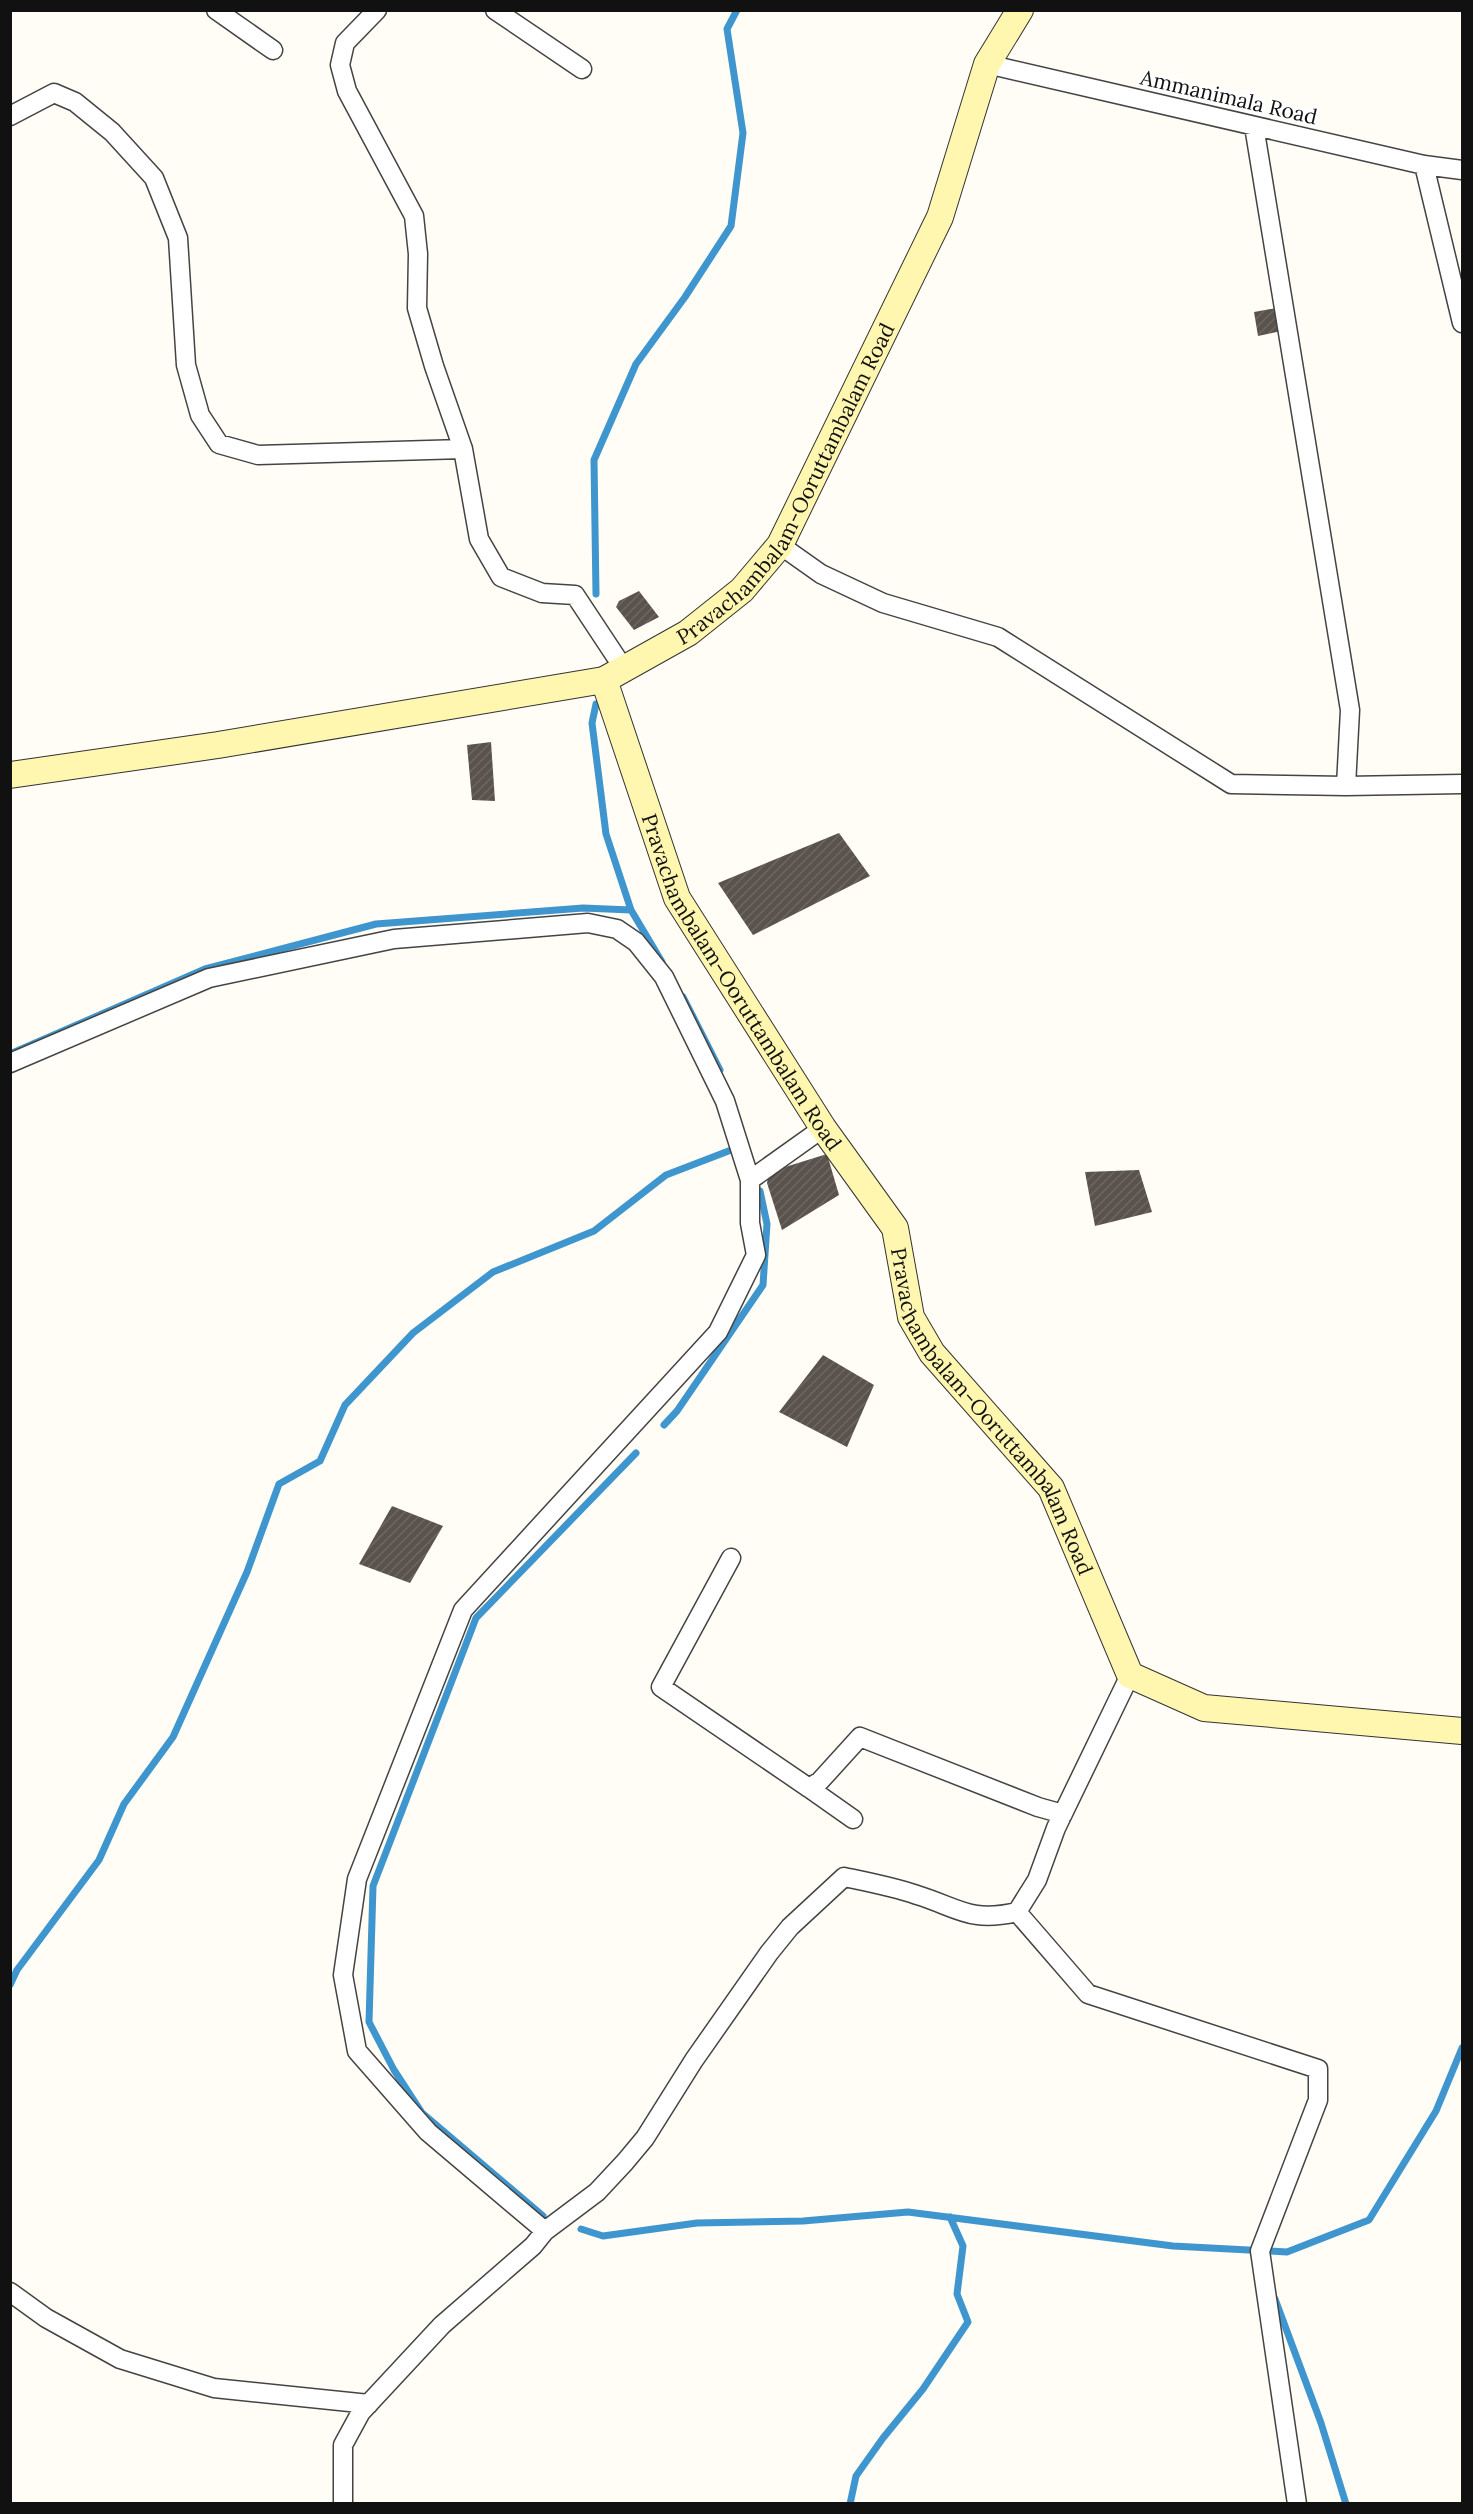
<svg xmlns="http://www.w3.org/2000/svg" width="1473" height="2514" font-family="Lora,serif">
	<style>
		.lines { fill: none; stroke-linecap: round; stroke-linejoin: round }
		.stream { stroke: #3f96cf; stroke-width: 7 }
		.building { fill: url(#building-hatch) }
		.street-casing { stroke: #444; stroke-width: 21 }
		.secondary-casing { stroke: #333; stroke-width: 28 }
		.street { stroke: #fff; stroke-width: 18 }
		.secondary { stroke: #fff6b0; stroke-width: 26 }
		.labels { text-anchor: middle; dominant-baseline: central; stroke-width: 6; stroke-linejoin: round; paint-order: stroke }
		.street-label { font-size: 21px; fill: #111; stroke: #fff }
	</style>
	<defs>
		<pattern id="building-hatch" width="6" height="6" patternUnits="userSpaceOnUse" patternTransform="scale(1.5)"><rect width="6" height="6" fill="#5a524d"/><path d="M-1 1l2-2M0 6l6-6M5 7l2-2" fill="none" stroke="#6d6662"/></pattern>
	</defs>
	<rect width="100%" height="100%" fill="#fffdf5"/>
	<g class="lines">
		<path class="stream" d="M 596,594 L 594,460 L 636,364 L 685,297 L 731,226 L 743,133 L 727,29 L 737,10
			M 596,704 L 592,723 L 606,834 L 631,910
			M 683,997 L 720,1070
			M 10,1054 L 205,969 L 376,924 L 583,908 L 631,910 L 662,962
			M 664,1425 L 677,1411 L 763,1285 L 767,1224 L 760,1191
			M 10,1985 L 17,1970 L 99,1860 L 124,1804 L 173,1737 L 247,1572 L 279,1484 L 320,1461 L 345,1405 L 413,1333 L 493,1272 L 594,1231 L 666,1175 L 739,1147
			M 543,2216 L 422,2113 L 394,2070 L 369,2022 L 373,1886 L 476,1618 L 636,1453
			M 581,2229 L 603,2236 L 697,2223 L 803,2221 L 908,2212 L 1173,2246 L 1287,2252 L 1369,2220 L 1436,2111 L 1462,2048
			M 1275,2299 L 1321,2423 L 1346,2504
			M 850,2504 L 856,2476 L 883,2438 L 923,2389 L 968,2322 L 957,2294 L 963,2246 L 950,2217"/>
	</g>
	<path class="building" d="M 1277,308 L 1281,331 L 1258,336 L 1254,312 Z
		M 639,591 L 659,617 L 634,630 L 616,607 L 619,601 Z
		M 491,742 L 495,801 L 472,800 L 467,745 Z
		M 839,833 L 870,876 L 753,935 L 718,883 Z
		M 827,1154 L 839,1195 L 782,1230 L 767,1183 L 769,1172 Z
		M 1139,1170 L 1152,1212 L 1095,1226 L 1085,1172 Z
		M 823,1355 L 874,1385 L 847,1447 L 779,1412 Z
		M 392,1506 L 443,1526 L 410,1583 L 359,1564 Z"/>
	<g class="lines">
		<g class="street-casing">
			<path id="street" d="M 216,10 L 273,50
				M 377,10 L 345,43 L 340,65 L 347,91 L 414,216 L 418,254 L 417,308 L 434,366 L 463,449 L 479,539 L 501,577 L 542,593 L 575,595 L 624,669
				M 495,10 L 582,69
				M 987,64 L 1424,165 L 1462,170
				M 10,116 L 54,93 L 75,102 L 112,132 L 154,178 L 178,238 L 186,365 L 200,415 L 219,444 L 258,455 L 463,449
				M 1424,165 L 1462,323
				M 780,545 L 821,574 L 883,603 L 998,637 L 1231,784 L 1346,786 L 1350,710 L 1254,126
				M 1346,786 L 1462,784
				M 10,1063 L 209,978 L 394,939 L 588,923 L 617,929 L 636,942 L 664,977 L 725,1101 L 750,1180
				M 731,1558 L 661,1687 L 809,1788 L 820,1781 L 860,1737 L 1038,1807 L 1063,1814
				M 809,1788 L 853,1819
				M 1017,1912 L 1088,1994 L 1318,2069 L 1318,2100 L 1260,2251 L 1297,2504
				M 545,2231 L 428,2132 L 357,2051 L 343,1975 L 357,1879 L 463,1610 L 718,1332 L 756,1255 L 750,1223 L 750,1180 L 823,1128
				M 10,2292 L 46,2318 L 120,2359 L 214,2388 L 369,2404
				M 343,2504 L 343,2445 L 361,2412 L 442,2325 L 533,2246 L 545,2231 L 597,2192 L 625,2162 L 645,2138 L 694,2060 L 769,1953 L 790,1927 L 844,1877 C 868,1882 894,1887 917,1895 C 959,1908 970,1923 1017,1912 L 1037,1880 L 1056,1828 L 1130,1675"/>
		</g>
		<g class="secondary-casing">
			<g id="secondary">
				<path id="s1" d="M 604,680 L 677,898 L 823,1128 L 895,1228 L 911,1317 L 932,1353 L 1051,1488 L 1130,1675 L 1204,1708 L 1462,1731"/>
				<path id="s2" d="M 10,775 L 218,745 L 604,680 L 688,633 L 742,590 L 780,545 L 940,217 L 987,64 L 1020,10"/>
			</g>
		</g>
		<use href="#street" class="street"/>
		<use href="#secondary" class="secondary"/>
	</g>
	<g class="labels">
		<g class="street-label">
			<text transform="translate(1229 97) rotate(13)">Ammanimala Road</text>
			<text stroke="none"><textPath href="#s2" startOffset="879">Pravachambalam-Ooruttambalam Road</textPath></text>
			<text stroke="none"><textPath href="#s1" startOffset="334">Pravachambalam-Ooruttambalam Road</textPath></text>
			<text stroke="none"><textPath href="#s1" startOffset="838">Pravachambalam-Ooruttambalam Road</textPath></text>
		</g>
	</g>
	<rect width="1473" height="2514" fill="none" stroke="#111111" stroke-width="24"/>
</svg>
